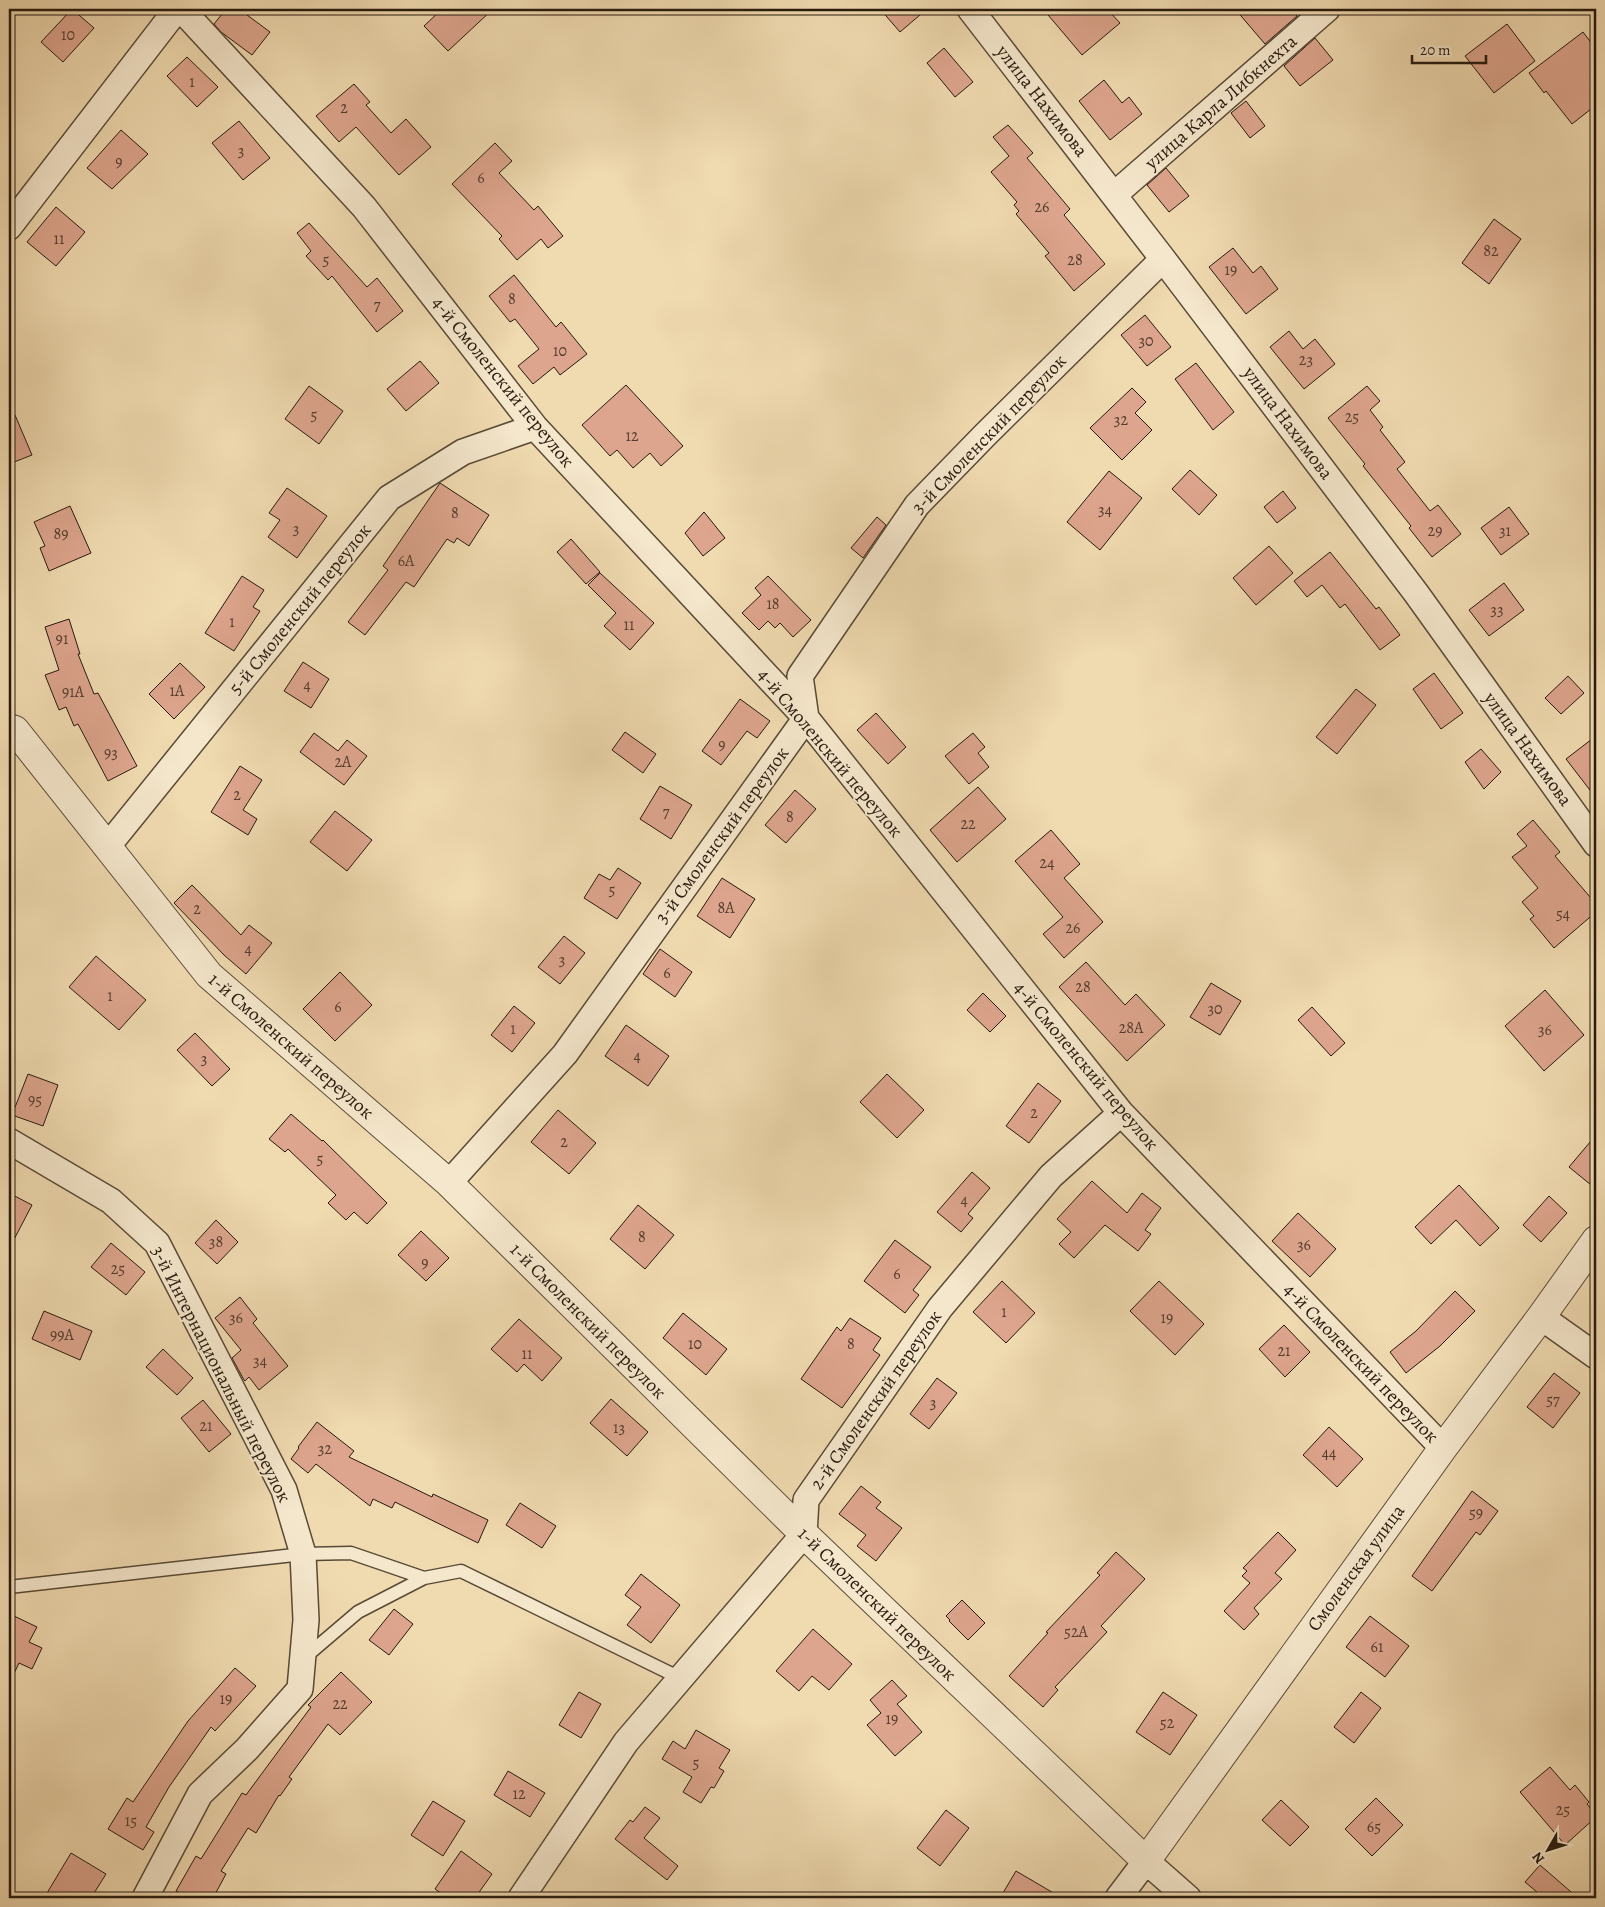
<svg xmlns="http://www.w3.org/2000/svg" width="1605" height="1907" font-family="Alegreya,serif">
	<style>
		.building { fill: #dda58d; stroke: #271a0f }
		.lines { fill: none; stroke-linecap: round; stroke-linejoin: round }
		.service-casing { stroke: #594a37; stroke-width: 15 }
		.minor-casing { stroke: #594a37; stroke-width: 28 }
		.tertiary-casing { stroke: #594a37; stroke-width: 30 }
		.service { stroke: #f5e7cc; stroke-width: 12 }
		.minor { stroke: #f5e7cc; stroke-width: 25 }
		.tertiary { stroke: #f5e7cc; stroke-width: 28 }
		.labels { text-anchor: middle; dominant-baseline: central; stroke-width: 4; stroke-linejoin: round; paint-order: stroke }
		.number-label { font-size: 16px; fill: #543d2e }
		.street-label { font-size: 19px; fill: #271a0f; stroke: #f5e7cc }
	</style>
	<rect width="100%" height="100%" fill="#f0dab0"/>
	<filter id="stains"><feTurbulence type="fractalNoise" baseFrequency=".004" numOctaves="4"/><feColorMatrix values="0 0 0 0 .2 0 0 0 0 .09 0 0 0 0 .02 0 0 0 .5 -.17"/></filter>
	<radialGradient id="worn" r=".72"><stop offset=".6" stop-color="#630" stop-opacity="0"/><stop offset="1" stop-color="#630" stop-opacity=".3"/></radialGradient>
	<path class="building" d="M 72,9 L 94,28 L 63,62 L 41,42 Z
		M 226,9 L 239,9 L 270,32 L 252,55 L 221,32 L 214,24 Z
		M 442,9 L 493,9 L 448,51 L 424,26 Z
		M 880,9 L 927,9 L 900,32 Z
		M 1043,9 L 1107,9 L 1120,23 L 1082,55 Z
		M 1235,9 L 1291,9 L 1297,16 L 1265,44 Z
		M 1507,24 L 1535,61 L 1494,93 L 1465,56 Z
		M 1583,32 L 1596,49 L 1596,105 L 1572,124 L 1546,91 L 1544,93 L 1529,73 Z
		M 1315,38 L 1333,60 L 1300,86 L 1284,66 Z
		M 944,48 L 973,82 L 955,97 L 927,63 Z
		M 187,57 L 218,87 L 197,107 L 167,76 Z
		M 1104,80 L 1122,103 L 1129,97 L 1142,114 L 1110,140 L 1079,101 Z
		M 354,84 L 370,102 L 366,105 L 391,133 L 406,119 L 431,147 L 399,175 L 356,127 L 339,142 L 316,116 Z
		M 1246,101 L 1265,126 L 1250,138 L 1231,113 Z
		M 239,121 L 270,158 L 243,180 L 212,143 Z
		M 1008,125 L 1033,153 L 1027,158 L 1070,209 L 1064,215 L 1105,264 L 1074,291 L 1045,256 L 1049,253 L 1016,214 L 1019,211 L 1014,205 L 1017,202 L 991,172 L 1009,156 L 993,137 Z
		M 121,130 L 148,154 L 112,189 L 87,168 Z
		M 495,143 L 512,161 L 499,173 L 534,210 L 538,206 L 563,236 L 548,248 L 541,239 L 517,260 L 499,239 L 502,236 L 452,184 Z
		M 1166,168 L 1189,196 L 1169,212 L 1147,185 Z
		M 56,207 L 85,232 L 56,266 L 27,242 Z
		M 1494,219 L 1521,239 L 1489,284 L 1462,263 Z
		M 309,223 L 367,287 L 377,278 L 403,311 L 377,332 L 332,276 L 328,280 L 306,256 L 311,251 L 297,233 Z
		M 1233,248 L 1253,273 L 1261,266 L 1278,289 L 1246,314 L 1209,267 Z
		M 514,275 L 556,327 L 561,322 L 587,354 L 560,375 L 554,367 L 533,384 L 518,366 L 539,349 L 515,319 L 510,322 L 489,296 Z
		M 1145,315 L 1171,347 L 1147,366 L 1121,335 Z
		M 1289,331 L 1303,349 L 1315,339 L 1335,364 L 1304,389 L 1270,347 Z
		M 420,361 L 439,383 L 406,411 L 387,389 Z
		M 1196,363 L 1234,412 L 1213,430 L 1175,379 Z
		M 626,385 L 683,446 L 661,466 L 650,453 L 633,468 L 617,450 L 610,456 L 582,425 Z
		M 309,386 L 343,411 L 319,444 L 285,419 Z
		M 1367,386 L 1380,401 L 1370,410 L 1383,427 L 1380,430 L 1405,462 L 1397,469 L 1430,511 L 1438,505 L 1461,534 L 1432,557 L 1409,528 L 1411,526 L 1363,466 L 1365,464 L 1328,418 Z
		M 1132,388 L 1146,402 L 1135,413 L 1152,430 L 1122,460 L 1090,428 Z
		M 9,401 L 32,455 L 9,464 Z
		M 1190,470 L 1217,495 L 1199,515 L 1172,489 Z
		M 1109,471 L 1142,498 L 1100,550 L 1067,522 Z
		M 440,483 L 489,515 L 469,546 L 457,538 L 454,543 L 447,539 L 414,587 L 406,582 L 365,635 L 348,622 L 388,570 L 383,566 Z
		M 287,488 L 327,516 L 297,558 L 268,537 L 280,520 L 269,513 Z
		M 1283,491 L 1296,508 L 1277,523 L 1264,507 Z
		M 70,506 L 91,553 L 49,571 L 40,548 L 45,546 L 34,522 Z
		M 1509,507 L 1529,534 L 1501,555 L 1481,528 Z
		M 704,512 L 725,538 L 703,556 L 685,533 Z
		M 877,517 L 886,525 L 863,558 L 851,548 Z
		M 571,539 L 600,572 L 586,584 L 557,552 Z
		M 1269,546 L 1293,573 L 1256,605 L 1233,578 Z
		M 1330,552 L 1376,609 L 1379,607 L 1400,635 L 1380,650 L 1345,604 L 1340,608 L 1322,585 L 1307,597 L 1294,581 Z
		M 600,573 L 654,623 L 630,650 L 604,626 L 616,613 L 588,585 Z
		M 242,576 L 264,590 L 253,607 L 260,611 L 234,651 L 205,633 Z
		M 768,576 L 811,620 L 793,637 L 780,623 L 775,628 L 768,621 L 759,630 L 742,613 L 761,595 L 755,588 Z
		M 1504,583 L 1524,610 L 1489,636 L 1469,610 Z
		M 69,619 L 80,654 L 78,654 L 94,694 L 98,693 L 137,766 L 108,781 L 78,724 L 74,726 L 66,707 L 59,710 L 45,675 L 59,670 L 45,627 Z
		M 303,662 L 329,679 L 311,708 L 284,691 Z
		M 180,663 L 205,687 L 174,719 L 149,694 Z
		M 1434,673 L 1463,713 L 1441,729 L 1413,689 Z
		M 1568,676 L 1584,693 L 1561,714 L 1545,698 Z
		M 1356,689 L 1376,705 L 1337,754 L 1316,737 Z
		M 740,699 L 770,721 L 757,738 L 747,731 L 721,765 L 702,751 Z
		M 876,713 L 906,747 L 888,764 L 857,730 Z
		M 625,732 L 656,754 L 643,773 L 612,750 Z
		M 314,733 L 338,751 L 347,740 L 367,756 L 344,785 L 300,752 Z
		M 973,733 L 985,747 L 978,753 L 989,767 L 969,784 L 945,756 Z
		M 1596,736 L 1596,798 L 1566,759 Z
		M 1481,749 L 1501,772 L 1484,789 L 1465,762 Z
		M 240,766 L 262,780 L 243,810 L 257,819 L 248,835 L 211,812 Z
		M 660,786 L 692,805 L 671,839 L 640,819 Z
		M 978,787 L 1006,819 L 957,862 L 930,830 Z
		M 795,790 L 816,809 L 786,843 L 765,825 Z
		M 335,811 L 372,840 L 347,871 L 310,842 Z
		M 1533,820 L 1560,852 L 1555,856 L 1596,904 L 1596,912 L 1554,948 L 1530,919 L 1534,916 L 1522,902 L 1538,888 L 1512,857 L 1527,846 L 1517,834 Z
		M 1051,830 L 1080,864 L 1064,878 L 1103,922 L 1064,958 L 1043,934 L 1063,917 L 1015,861 Z
		M 618,868 L 641,883 L 617,919 L 584,898 L 599,874 L 610,880 Z
		M 722,878 L 755,899 L 730,938 L 697,916 Z
		M 192,885 L 241,935 L 249,925 L 272,943 L 246,974 L 224,955 L 174,903 Z
		M 564,936 L 585,953 L 560,984 L 538,967 Z
		M 660,949 L 692,972 L 675,997 L 643,974 Z
		M 96,956 L 146,1000 L 119,1030 L 69,987 Z
		M 1086,962 L 1125,1005 L 1136,994 L 1165,1025 L 1127,1061 L 1059,987 Z
		M 340,972 L 372,1005 L 335,1041 L 303,1009 Z
		M 1211,983 L 1241,1001 L 1220,1035 L 1190,1017 Z
		M 1545,990 L 1584,1035 L 1544,1071 L 1505,1026 Z
		M 983,993 L 1006,1016 L 990,1032 L 967,1010 Z
		M 514,1006 L 535,1023 L 512,1052 L 491,1035 Z
		M 1312,1007 L 1345,1043 L 1331,1056 L 1298,1020 Z
		M 626,1025 L 669,1056 L 648,1086 L 605,1056 Z
		M 195,1033 L 230,1069 L 212,1086 L 177,1050 Z
		M 28,1074 L 58,1085 L 43,1126 L 12,1115 Z
		M 887,1074 L 924,1110 L 897,1138 L 860,1102 Z
		M 1038,1083 L 1061,1101 L 1029,1143 L 1006,1126 Z
		M 558,1110 L 596,1143 L 569,1174 L 531,1142 Z
		M 291,1114 L 322,1141 L 323,1140 L 387,1203 L 367,1224 L 354,1212 L 346,1220 L 328,1203 L 336,1195 L 288,1149 L 285,1152 L 269,1139 Z
		M 1596,1135 L 1596,1189 L 1569,1167 Z
		M 972,1172 L 990,1188 L 968,1214 L 973,1218 L 961,1232 L 937,1212 Z
		M 1092,1181 L 1127,1213 L 1142,1193 L 1161,1208 L 1145,1230 L 1151,1234 L 1138,1251 L 1105,1225 L 1074,1258 L 1059,1244 L 1071,1232 L 1057,1219 Z
		M 1459,1185 L 1499,1228 L 1480,1246 L 1456,1220 L 1431,1244 L 1415,1227 Z
		M 9,1193 L 32,1205 L 9,1249 Z
		M 1549,1196 L 1567,1213 L 1541,1242 L 1523,1225 Z
		M 638,1205 L 674,1235 L 645,1269 L 610,1239 Z
		M 1298,1213 L 1336,1249 L 1310,1277 L 1272,1241 Z
		M 216,1220 L 238,1242 L 217,1264 L 195,1243 Z
		M 421,1231 L 449,1258 L 426,1281 L 398,1255 Z
		M 895,1240 L 931,1267 L 913,1290 L 919,1295 L 905,1313 L 864,1281 Z
		M 111,1243 L 145,1272 L 126,1295 L 91,1267 Z
		M 1002,1281 L 1035,1313 L 1006,1343 L 973,1312 Z
		M 1159,1281 L 1204,1324 L 1175,1355 L 1130,1311 Z
		M 1455,1291 L 1475,1311 L 1440,1346 L 1406,1373 L 1390,1352 L 1416,1331 Z
		M 240,1297 L 257,1319 L 253,1323 L 288,1366 L 259,1390 L 249,1377 L 245,1381 L 244,1380 L 232,1358 L 241,1350 L 215,1318 Z
		M 44,1311 L 92,1331 L 80,1360 L 32,1339 Z
		M 683,1313 L 727,1349 L 706,1375 L 663,1338 Z
		M 850,1318 L 881,1338 L 873,1350 L 880,1355 L 842,1408 L 801,1379 L 837,1327 L 841,1331 Z
		M 519,1319 L 562,1358 L 542,1381 L 524,1364 L 517,1372 L 491,1349 Z
		M 1284,1325 L 1310,1352 L 1285,1377 L 1259,1349 Z
		M 163,1349 L 193,1378 L 177,1395 L 146,1367 Z
		M 1554,1373 L 1580,1393 L 1553,1428 L 1527,1407 Z
		M 937,1378 L 957,1393 L 929,1429 L 910,1414 Z
		M 611,1399 L 648,1432 L 627,1456 L 590,1423 Z
		M 203,1400 L 231,1434 L 209,1452 L 181,1418 Z
		M 317,1422 L 354,1451 L 349,1457 L 432,1497 L 433,1494 L 488,1520 L 478,1543 L 395,1502 L 392,1508 L 373,1499 L 370,1506 L 316,1464 L 308,1473 L 291,1459 L 299,1448 L 298,1447 Z
		M 1329,1427 L 1363,1459 L 1337,1487 L 1303,1455 Z
		M 861,1486 L 881,1502 L 876,1508 L 902,1528 L 876,1561 L 857,1546 L 866,1535 L 839,1514 Z
		M 1472,1491 L 1498,1511 L 1480,1535 L 1476,1532 L 1432,1591 L 1412,1576 Z
		M 520,1503 L 556,1526 L 542,1548 L 506,1525 Z
		M 1278,1532 L 1296,1550 L 1275,1573 L 1282,1579 L 1254,1608 L 1259,1614 L 1244,1630 L 1224,1611 L 1250,1583 L 1242,1576 L 1247,1571 L 1243,1568 Z
		M 1116,1552 L 1145,1579 L 1101,1626 L 1107,1632 L 1055,1687 L 1058,1690 L 1043,1707 L 1009,1676 L 1048,1633 L 1046,1632 L 1100,1575 L 1097,1573 Z
		M 641,1574 L 680,1605 L 651,1643 L 627,1625 L 641,1607 L 625,1595 Z
		M 962,1600 L 985,1623 L 968,1640 L 949,1621 L 950,1620 L 946,1616 Z
		M 394,1609 L 413,1624 L 389,1655 L 369,1640 Z
		M 14,1616 L 37,1627 L 29,1642 L 42,1648 L 32,1669 L 19,1663 L 9,1684 L 9,1626 Z
		M 1370,1616 L 1409,1646 L 1385,1677 L 1346,1647 Z
		M 813,1629 L 852,1664 L 829,1690 L 812,1676 L 799,1691 L 776,1671 Z
		M 235,1668 L 256,1686 L 215,1731 L 211,1727 L 169,1787 L 146,1827 L 154,1832 L 143,1850 L 108,1829 L 127,1798 L 133,1802 L 188,1721 Z
		M 341,1672 L 372,1702 L 340,1735 L 328,1724 L 289,1777 L 292,1779 L 280,1796 L 279,1795 L 256,1833 L 248,1828 L 221,1871 L 226,1874 L 213,1898 L 189,1898 L 176,1891 L 196,1856 L 201,1859 L 242,1793 L 246,1795 L 311,1707 L 308,1705 Z
		M 892,1680 L 907,1696 L 897,1704 L 922,1732 L 895,1756 L 867,1725 L 881,1713 L 870,1700 Z
		M 579,1692 L 601,1704 L 581,1738 L 559,1725 Z
		M 1163,1692 L 1197,1715 L 1170,1755 L 1136,1732 Z
		M 1361,1692 L 1381,1708 L 1354,1743 L 1334,1727 Z
		M 696,1730 L 730,1750 L 719,1768 L 724,1771 L 714,1788 L 711,1787 L 701,1803 L 683,1792 L 692,1777 L 662,1759 L 673,1741 L 685,1749 Z
		M 1550,1767 L 1570,1790 L 1575,1785 L 1589,1802 L 1587,1804 L 1596,1815 L 1596,1817 L 1565,1845 L 1520,1792 Z
		M 508,1771 L 545,1793 L 530,1817 L 494,1795 Z
		M 1376,1798 L 1403,1825 L 1372,1856 L 1345,1829 Z
		M 1281,1800 L 1309,1827 L 1290,1846 L 1262,1820 Z
		M 433,1801 L 465,1821 L 443,1856 L 411,1835 Z
		M 645,1807 L 660,1818 L 644,1838 L 678,1866 L 667,1880 L 615,1839 L 630,1820 L 633,1822 Z
		M 946,1810 L 969,1828 L 940,1866 L 917,1848 Z
		M 461,1851 L 492,1874 L 475,1898 L 448,1898 L 435,1889 Z
		M 71,1853 L 106,1874 L 91,1898 L 44,1898 Z
		M 1540,1865 L 1578,1898 L 1544,1898 L 1525,1882 Z
		M 1016,1871 L 1062,1898 L 1000,1898 Z"/>
	<g class="lines">
		<g class="service-casing">
			<path id="service" d="M 9,1587 L 303,1554 L 351,1553 L 424,1578 L 461,1571 L 680,1678
				M 304,1658 L 358,1612 L 424,1578"/>
		</g>
		<g class="minor-casing">
			<path id="minor" d="M 181,9 L 364,207 L 535,427 L 806,718 L 1121,1113 L 1443,1448
				M 970,9 L 1163,259 L 1416,593 L 1596,844
				M 1114,195 L 1327,9
				M 9,227 L 177,9
				M 107,847 L 389,498 L 463,452 L 535,427
				M 9,1141 L 111,1201 L 157,1243 L 284,1490 L 303,1554 L 306,1620 L 300,1689 L 247,1749 L 200,1794 L 145,1898
				M 449,1183 L 565,1054 L 806,718 L 800,676 L 917,505 L 985,435 L 1163,259
				M 1541,1317 L 1596,1356
				M 521,1898 L 626,1742 L 804,1534 L 806,1500 L 940,1308 L 1051,1176 L 1121,1113
				M 1118,1898 L 1146,1861 L 1188,1898"/>
		</g>
		<g class="tertiary-casing">
			<path id="tertiary" d="M 9,728 L 15,730 L 209,975 L 449,1183 L 804,1534 L 1146,1861 L 1443,1448 L 1541,1317 L 1596,1240"/>
		</g>
		<use href="#service" class="service"/>
		<use href="#minor" class="minor"/>
		<use href="#tertiary" class="tertiary"/>
	</g>
	<g class="labels">
		<g class="number-label">
			<text x="68" y="35">10</text>
			<text x="192" y="82">1</text>
			<text x="344" y="108">2</text>
			<text x="241" y="151">3</text>
			<text x="119" y="162">9</text>
			<text x="481" y="178">6</text>
			<text x="1042" y="207">26</text>
			<text x="59" y="239">11</text>
			<text x="1491" y="251">82</text>
			<text x="326" y="260">5</text>
			<text x="1075" y="260">28</text>
			<text x="1231" y="270">19</text>
			<text x="512" y="299">8</text>
			<text x="377" y="305">7</text>
			<text x="1146" y="341">30</text>
			<text x="560" y="351">10</text>
			<text x="1306" y="360">23</text>
			<text x="314" y="415">5</text>
			<text x="1352" y="417">25</text>
			<text x="1121" y="420">32</text>
			<text x="632" y="436">12</text>
			<text x="1105" y="510">34</text>
			<text x="455" y="513">8</text>
			<text x="296" y="529">3</text>
			<text x="1435" y="531">29</text>
			<text x="1505" y="531">31</text>
			<text x="61" y="534">89</text>
			<text x="406" y="561">6А</text>
			<text x="773" y="604">18</text>
			<text x="1497" y="610">33</text>
			<text x="232" y="622">1</text>
			<text x="629" y="625">11</text>
			<text x="62" y="639">91</text>
			<text x="307" y="685">4</text>
			<text x="177" y="691">1А</text>
			<text x="73" y="692">91А</text>
			<text x="722" y="745">9</text>
			<text x="111" y="753">93</text>
			<text x="343" y="762">2А</text>
			<text x="237" y="795">2</text>
			<text x="666" y="812">7</text>
			<text x="790" y="817">8</text>
			<text x="968" y="824">22</text>
			<text x="1047" y="863">24</text>
			<text x="612" y="890">5</text>
			<text x="726" y="908">8А</text>
			<text x="197" y="909">2</text>
			<text x="1563" y="914">54</text>
			<text x="1073" y="928">26</text>
			<text x="248" y="949">4</text>
			<text x="562" y="960">3</text>
			<text x="667" y="973">6</text>
			<text x="1083" y="987">28</text>
			<text x="110" y="996">1</text>
			<text x="338" y="1007">6</text>
			<text x="1215" y="1009">30</text>
			<text x="1131" y="1028">28А</text>
			<text x="513" y="1029">1</text>
			<text x="1545" y="1030">36</text>
			<text x="637" y="1056">4</text>
			<text x="204" y="1059">3</text>
			<text x="35" y="1100">95</text>
			<text x="1034" y="1113">2</text>
			<text x="564" y="1142">2</text>
			<text x="320" y="1159">5</text>
			<text x="964" y="1200">4</text>
			<text x="642" y="1237">8</text>
			<text x="216" y="1242">38</text>
			<text x="1304" y="1245">36</text>
			<text x="425" y="1263">9</text>
			<text x="118" y="1269">25</text>
			<text x="897" y="1274">6</text>
			<text x="1004" y="1312">1</text>
			<text x="236" y="1318">36</text>
			<text x="1167" y="1318">19</text>
			<text x="62" y="1335">99А</text>
			<text x="695" y="1344">10</text>
			<text x="851" y="1344">8</text>
			<text x="1284" y="1351">21</text>
			<text x="527" y="1354">11</text>
			<text x="260" y="1361">34</text>
			<text x="1553" y="1400">57</text>
			<text x="933" y="1403">3</text>
			<text x="206" y="1426">21</text>
			<text x="619" y="1428">13</text>
			<text x="325" y="1449">32</text>
			<text x="1329" y="1453">44</text>
			<text x="1476" y="1513">59</text>
			<text x="1076" y="1632">52А</text>
			<text x="1377" y="1647">61</text>
			<text x="226" y="1699">19</text>
			<text x="340" y="1704">22</text>
			<text x="892" y="1719">19</text>
			<text x="1167" y="1723">52</text>
			<text x="696" y="1763">5</text>
			<text x="519" y="1794">12</text>
			<text x="1563" y="1810">25</text>
			<text x="131" y="1821">15</text>
			<text x="1374" y="1827">65</text>
		</g>
		<g class="street-label">
			<text transform="translate(1042 101) rotate(52)">улица Нахимова</text>
			<text transform="translate(1221 102) rotate(-41)">улица Карла Либкнехта</text>
			<text transform="translate(503 382) rotate(51)">4-й Смоленский переулок</text>
			<text transform="translate(1288 423) rotate(53)">улица Нахимова</text>
			<text transform="translate(989 434) rotate(-46)">3-й Смоленский переулок</text>
			<text transform="translate(300 609) rotate(-51)">5-й Смоленский переулок</text>
			<text transform="translate(1528 749) rotate(54)">улица Нахимова</text>
			<text transform="translate(830 753) rotate(50)">4-й Смоленский переулок</text>
			<text transform="translate(722 835) rotate(-54)">3-й Смоленский переулок</text>
			<text transform="translate(291 1046) rotate(41)">1-й Смоленский переулок</text>
			<text transform="translate(1086 1066) rotate(50)">4-й Смоленский переулок</text>
			<text transform="translate(588 1321) rotate(45)">1-й Смоленский переулок</text>
			<text transform="translate(1361 1363) rotate(46)">4-й Смоленский переулок</text>
			<text transform="translate(221 1374) rotate(63)">3-й Интернациональный переулок</text>
			<text transform="translate(876 1400) rotate(-55)">2-й Смоленский переулок</text>
			<text transform="translate(1356 1568) rotate(-54)">Смоленская улица</text>
			<text transform="translate(877 1604) rotate(44)">1-й Смоленский переулок</text>
		</g>
	</g>
	<rect width="1605" height="1907" fill="none" stroke="#f0dab0" stroke-width="30"/>
	<rect x="10" y="10" width="1585" height="1887" fill="none" stroke="#271a0f" stroke-width="2.5"/>
	<rect x="15" y="15" width="1575" height="1877" fill="none" stroke="#271a0f"/>
	<g transform="translate(1548 1850) rotate(231)" stroke="#f5e7cc" stroke-width="4" paint-order="stroke">
	<path d="M0-4L9 19L0 12L-9 19Z" fill="#271a0f"/>
	<text y="-8" font-size="14" font-weight="bold" text-anchor="middle" fill="#271a0f">N</text>
	</g>
	<path d="M1412 55v8h74v-8" fill="none" stroke="#271a0f" stroke-width="2.5"/>
	<text x="1420" y="55" font-size="15" fill="#271a0f" stroke="#f5e7cc" stroke-width="4" paint-order="stroke">20 m</text>
	<rect width="100%" height="100%" filter="url(#stains)"/>
	<rect width="100%" height="100%" fill="url(#worn)"/>
</svg>
